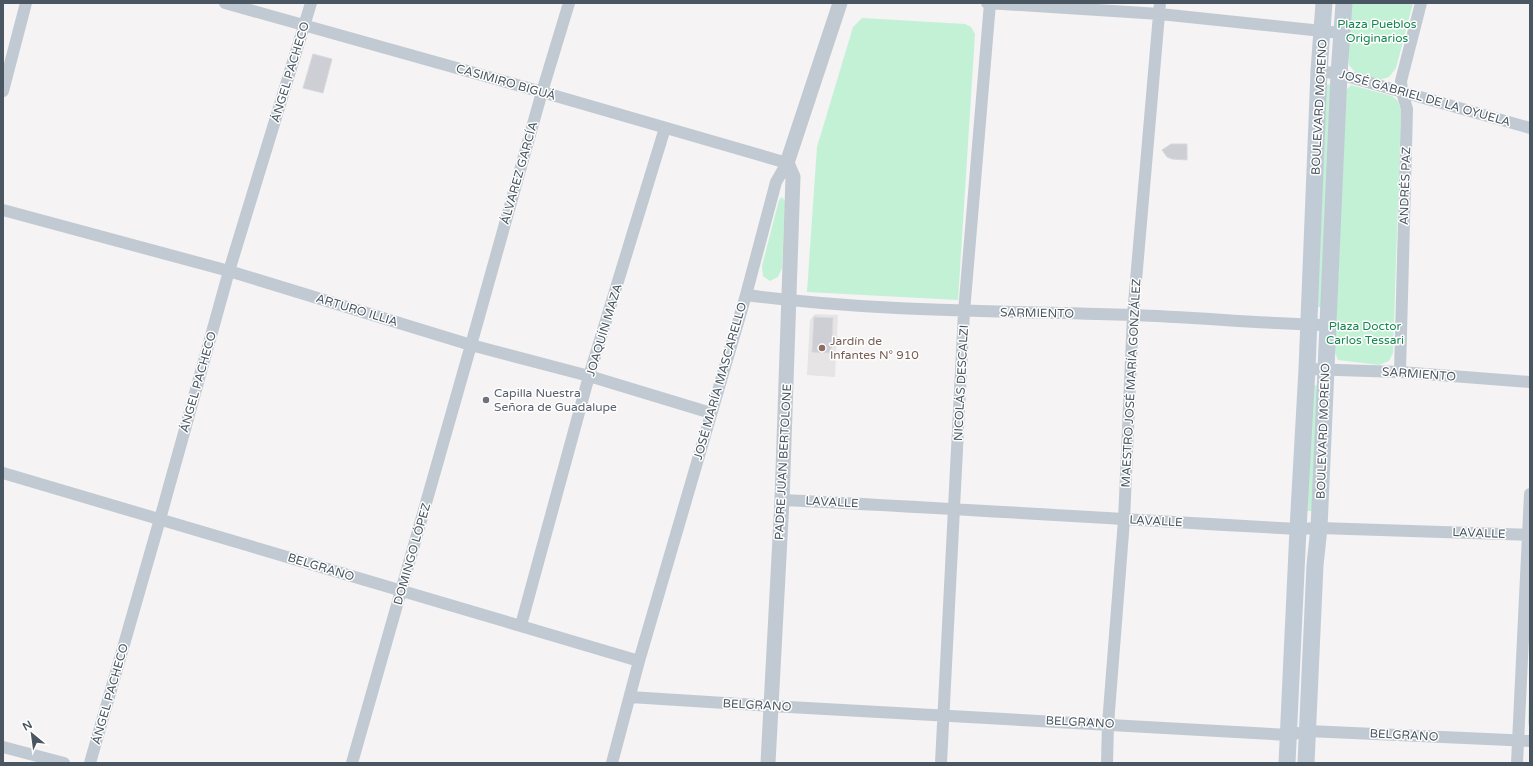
<svg xmlns="http://www.w3.org/2000/svg" width="1533" height="766" font-family="'Varela Round',sans-serif">
	<style>
		.education { fill: #e6e4e5 }
		.green { fill: #c3f1d5 }
		.building { fill: #cdcfd5; stroke: #d7d9de }
		.lines { fill: none; stroke-linecap: round; stroke-linejoin: round }
		.minor { stroke: #c1cad2; stroke-width: 12 }
		.tertiary { stroke: #c1cad2; stroke-width: 15 }
		.secondary { stroke: #c1cbd6; stroke-width: 17 }
		.education-dot { fill: #8d6e63; stroke: #fff; stroke-width: 1.5 }
		.worship-dot { fill: #6b7280; stroke: #fff; stroke-width: 1.5 }
		.labels { text-anchor: middle; dominant-baseline: central; stroke-width: 3; stroke-linejoin: round; paint-order: stroke }
		.park-label { font-size: 12px; fill: #17864f; stroke: #fff }
		.street-label { font-size: 12px; fill: #4a5661; stroke: #fff }
		.education-label { font-size: 12px; fill: #785e54; stroke: #fff; text-anchor: start }
		.worship-label { font-size: 12px; fill: #5b616d; stroke: #fff; text-anchor: start }
	</style>
	<rect width="100%" height="100%" fill="#f5f3f3"/>
	<path class="education" d="M 815,314 L 838,315 L 835,377 L 807,375 L 810,320 Z"/>
	<path class="green" d="M 1350,3 L 1413,3 L 1396,68 L 1389,77 L 1379,80 L 1355,72 L 1349,65 L 1348,55 Z
		M 862,18 L 965,24 L 971,27 L 975,34 L 958,300 L 807,292 L 817,147 L 853,27 Z
		M 1325,84 L 1333,85 L 1323,307 L 1315,307 Z
		M 1351,85 L 1392,96 L 1398,101 L 1401,110 L 1393,353 L 1389,361 L 1379,365 L 1338,360 L 1335,352 L 1346,90 Z
		M 782,197 L 785,201 L 782,268 L 778,277 L 770,281 L 763,276 L 762,266 L 779,200 Z
		M 1313,385 L 1321,386 L 1314,511 L 1306,511 Z
		M 1530,668 L 1530,729 L 1528,723 Z"/>
	<path class="building" d="M 313,54 L 332,59 L 323,93 L 303,88 Z
		M 1171,144 L 1187,144 L 1187,160 L 1172,159 L 1167,157 L 1162,150 Z
		M 814,317 L 833,318 L 831,353 L 812,352 Z"/>
	<g class="lines">
		<path class="minor" d="M 225,3 L 542,92 L 787,163 L 776,182 L 746,295 L 639,661 L 612,763
			M 987,3 L 1160,14 L 1341,33
			M 1319,71 L 1339,74 L 1530,128
			M 3,91 L 26,3
			M 3,210 L 229,271 L 471,345 L 589,376 L 711,413
			M 746,295 C 874,312 1003,311 1132,315 C 1197,317 1262,324 1328,325
			M 1307,369 L 1400,372 L 1530,382
			M 1400,372 L 1407,109 L 1402,92 L 1401,81 L 1421,3
			M 3,473 L 639,661
			M 782,500 C 954,508 1126,520 1298,529 L 1319,528 L 1530,535
			M 521,625 L 589,376 L 665,128
			M 630,697 L 771,706 L 1289,735 L 1308,731 L 1530,741
			M 3,747 L 64,763
			M 90,763 L 160,519 L 229,271 L 311,3
			M 352,763 L 471,345 L 542,92 L 569,3
			M 941,763 L 964,312 L 990,3
			M 1107,763 L 1108,724 L 1124,520 L 1133,315 L 1160,3
			M 1517,763 L 1530,494"/>
		<path class="tertiary" d="M 768,763 L 782,500 L 793,177 L 787,163 L 840,3"/>
		<path class="secondary" d="M 1287,763 L 1298,529 L 1307,369 L 1319,71 L 1324,3
			M 1306,763 L 1315,565 L 1319,528 L 1339,74 L 1344,3"/>
	</g>
	<circle class="education-dot" cx="822" cy="348" r="4"/>
	<circle class="worship-dot" cx="486" cy="400" r="4"/>
	<g class="labels">
		<g class="park-label">
			<text x="1377" y="24">Plaza Pueblos<tspan x="1377" dy="14">Originarios</tspan></text>
			<text x="1365" y="326">Plaza Doctor<tspan x="1365" dy="14">Carlos Tessari</tspan></text>
		</g>
		<g class="street-label">
			<text transform="translate(290 72) rotate(-73)">ÁNGEL PACHECO</text>
			<text transform="translate(506 82) rotate(16)">CASIMIRO BIGUÁ</text>
			<text transform="translate(1425 98) rotate(16)">JOSÉ GABRIEL DE LA OYUELA</text>
			<text transform="translate(1319 107) rotate(-87)">BOULEVARD MORENO</text>
			<text transform="translate(519 173) rotate(-74)">ÁLVAREZ GARCÍA</text>
			<text transform="translate(1405 186) rotate(-88)">ANDRÉS PAZ</text>
			<text transform="translate(357 310) rotate(17)">ARTURO ILLIA</text>
			<text transform="translate(1037 313) rotate(1)">SARMIENTO</text>
			<text transform="translate(604 330) rotate(-73)">JOAQUÍN MAZA</text>
			<text transform="translate(1419 374) rotate(4)">SARMIENTO</text>
			<text transform="translate(720 381) rotate(-74)">JOSÉ MARÍA MASCARELLO</text>
			<text transform="translate(198 382) rotate(-74)">ÁNGEL PACHECO</text>
			<text transform="translate(961 383) rotate(-87)">NICOLÁS DESCALZI</text>
			<text transform="translate(1131 383) rotate(-87)">MAESTRO JOSÉ MARÍA GONZÁLEZ</text>
			<text transform="translate(1323 431) rotate(-88)">BOULEVARD MORENO</text>
			<text transform="translate(783 462) rotate(-87)">PADRE JUAN BERTOLONE</text>
			<text transform="translate(832 502) rotate(3)">LAVALLE</text>
			<text transform="translate(1156 521) rotate(3)">LAVALLE</text>
			<text transform="translate(1479 533) rotate(2)">LAVALLE</text>
			<text transform="translate(412 554) rotate(-74)">DOMINGO LÓPEZ</text>
			<text transform="translate(321 567) rotate(17)">BELGRANO</text>
			<text transform="translate(110 694) rotate(-74)">ÁNGEL PACHECO</text>
			<text transform="translate(757 705) rotate(3)">BELGRANO</text>
			<text transform="translate(1080 722) rotate(3)">BELGRANO</text>
			<text transform="translate(1404 735) rotate(3)">BELGRANO</text>
		</g>
		<g class="education-label">
			<text x="830" y="341">Jardín de<tspan x="830" dy="14">Infantes N° 910</tspan></text>
		</g>
		<g class="worship-label">
			<text x="494" y="393">Capilla Nuestra<tspan x="494" dy="14">Señora de Guadalupe</tspan></text>
		</g>
	</g>
	<rect width="1533" height="766" fill="none" stroke="#4a5661" stroke-width="8"/>
	<g transform="translate(32 734) rotate(331)" stroke="#ffffff" stroke-width="3" paint-order="stroke">
	<path d="M0-3L7 15L0 10L-7 15Z" fill="#4a5661"/>
	<text y="-6" font-size="11" font-weight="bold" text-anchor="middle" fill="#4a5661">N</text>
	</g>
</svg>
